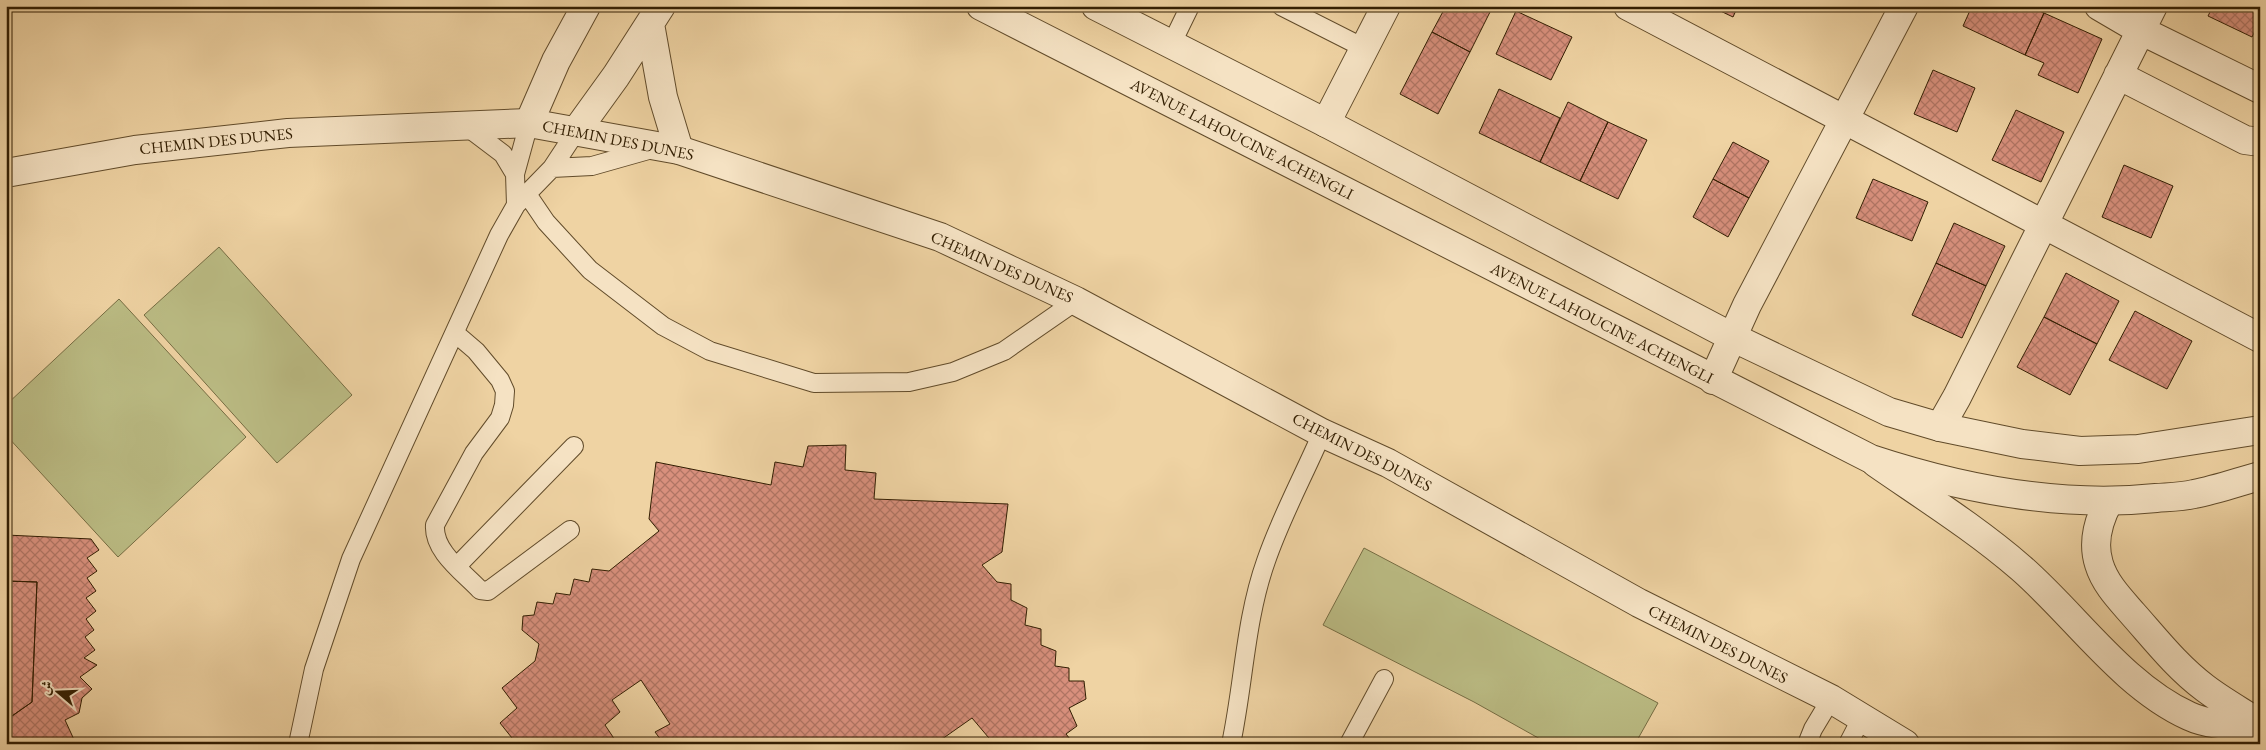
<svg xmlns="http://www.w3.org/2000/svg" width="2266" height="750" font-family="'EB Garamond',Amiri,serif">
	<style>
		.garden { fill: #bbbc84; stroke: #766d43 }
		.building { fill: url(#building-cross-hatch); stroke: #321e02 }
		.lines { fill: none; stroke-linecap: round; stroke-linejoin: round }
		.service-casing { stroke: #614b2a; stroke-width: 20 }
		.minor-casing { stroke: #614b2a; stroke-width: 30 }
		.tertiary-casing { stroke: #614b2a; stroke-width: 30 }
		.service { stroke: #f5e2c3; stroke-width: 18 }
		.minor { stroke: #f5e2c3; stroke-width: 28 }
		.tertiary { stroke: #f5e2c3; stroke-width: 28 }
		.labels { text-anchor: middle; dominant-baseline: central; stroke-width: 4; stroke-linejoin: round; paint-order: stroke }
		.street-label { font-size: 16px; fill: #321e02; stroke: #f5e2c3 }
	</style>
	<defs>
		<pattern id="building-cross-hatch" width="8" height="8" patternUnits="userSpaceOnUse" patternTransform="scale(1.25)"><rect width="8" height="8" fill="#d8907d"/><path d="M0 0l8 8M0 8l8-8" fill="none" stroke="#b07564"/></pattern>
	</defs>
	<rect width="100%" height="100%" fill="#efd3a3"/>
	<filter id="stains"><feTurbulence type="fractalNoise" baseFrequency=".004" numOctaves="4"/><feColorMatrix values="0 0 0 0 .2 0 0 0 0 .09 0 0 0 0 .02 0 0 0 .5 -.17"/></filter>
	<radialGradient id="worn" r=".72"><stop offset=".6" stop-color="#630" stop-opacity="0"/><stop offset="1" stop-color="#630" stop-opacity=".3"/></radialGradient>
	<path class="garden" d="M 219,247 L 352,395 L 277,463 L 144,315 Z
		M 119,299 L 246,437 L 118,557 L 6,435 L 6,405 Z
		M 1364,548 L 1658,703 L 1635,744 L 1549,744 L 1474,702 L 1323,625 Z"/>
	<path class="building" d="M 1446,6 L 1493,6 L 1470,52 L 1432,32 Z
		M 1710,6 L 1738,6 L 1733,17 Z
		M 1972,6 L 2029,6 L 2044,13 L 2025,55 L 1963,26 Z
		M 2213,6 L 2260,6 L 2260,21 L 2252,37 L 2208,16 Z
		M 1516,11 L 1572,37 L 1551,80 L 1496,54 Z
		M 2044,13 L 2102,39 L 2078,93 L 2038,75 L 2044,63 L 2025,55 Z
		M 1432,32 L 1470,52 L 1438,114 L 1400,94 Z
		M 1933,70 L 1975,88 L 1957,132 L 1914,114 Z
		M 1499,89 L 1560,118 L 1540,162 L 1479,133 Z
		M 1568,102 L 1608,122 L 1580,181 L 1540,162 Z
		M 2016,110 L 2064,132 L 2041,182 L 1992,160 Z
		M 1608,122 L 1647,140 L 1618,199 L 1580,181 Z
		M 1733,142 L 1769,161 L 1749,198 L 1713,179 Z
		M 2124,165 L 2173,186 L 2151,238 L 2102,217 Z
		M 1713,179 L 1749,198 L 1728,237 L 1693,217 Z
		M 1873,179 L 1928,202 L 1912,241 L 1856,218 Z
		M 1954,223 L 2005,246 L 1986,286 L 1936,263 Z
		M 1936,263 L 1986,286 L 1962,338 L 1912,315 Z
		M 2066,273 L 2119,301 L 2097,344 L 2044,317 Z
		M 2135,311 L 2192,341 L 2167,389 L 2109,360 Z
		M 2044,317 L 2097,344 L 2070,395 L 2017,367 Z
		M 846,445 L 845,470 L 876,473 L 874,499 L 1008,504 L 1002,552 L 982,565 L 997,582 L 1011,584 L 1011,600 L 1027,608 L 1025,625 L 1041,629 L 1041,645 L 1056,651 L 1055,666 L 1069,668 L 1069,681 L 1084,681 L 1086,699 L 1069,708 L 1077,726 L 1066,734 L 1074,744 L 994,744 L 972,718 L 935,744 L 664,744 L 655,732 L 670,724 L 641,680 L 612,700 L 620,712 L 605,725 L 615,740 L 609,744 L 505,744 L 512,738 L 500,723 L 517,708 L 502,688 L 535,661 L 539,644 L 522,630 L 523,616 L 534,615 L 537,602 L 553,604 L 556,593 L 570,595 L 574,579 L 589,582 L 592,569 L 609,571 L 659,531 L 649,519 L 656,462 L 771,485 L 775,462 L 803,467 L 808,446 Z
		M 6,535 L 91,539 L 99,550 L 87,558 L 97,571 L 87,578 L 96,591 L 86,598 L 96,611 L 86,619 L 94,630 L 85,637 L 95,650 L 84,658 L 97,665 L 80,677 L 92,689 L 82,698 L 79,713 L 65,720 L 76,744 L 6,744 L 6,710 L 12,716 L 32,702 L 37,582 L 6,581 Z
		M 6,581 L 37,582 L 32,702 L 12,716 L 6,710 Z"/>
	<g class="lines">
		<g class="service-casing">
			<path id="service" d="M 1281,6 L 1364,48
				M 1171,45 L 1190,6
				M 466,126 L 503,154 L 515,174
				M 552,168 L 592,166 L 652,149
				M 527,194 L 546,222 L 590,270 L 663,326 L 710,351 L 814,383 L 909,382 L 953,372 L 1004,351 L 1076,301
				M 516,205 L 515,174 L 529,123
				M 455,333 L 476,351 L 500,380 L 505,391 L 504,405 L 500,418 L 474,453 L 435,525 C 433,551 463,572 480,590 L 488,591 L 570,530
				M 457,566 L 574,446
				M 298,744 L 314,669 L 351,559 L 499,235 L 516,205 L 552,168 L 577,130
				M 1231,744 C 1244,683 1245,620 1266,561 C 1281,517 1304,475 1322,433
				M 1349,744 L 1384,679
				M 1807,744 L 1813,729 L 1831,699
				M 1848,744 L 1861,719"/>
		</g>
		<g class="minor-casing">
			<path id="minor" d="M 1628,6 L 2260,338
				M 2099,6 L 2140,30 L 2260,89
				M 2118,75 L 2245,140 L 2260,142
				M 1326,123 L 1386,6
				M 6,173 L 135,150 L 288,133 L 529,123 L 679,150 L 940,237 L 1076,301 L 1322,433 L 1388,463 L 1639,603 L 1831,699 L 1905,744
				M 1713,380 L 1747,305 L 1904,6
				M 1940,427 L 1957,397 L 2153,6
				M 1876,463 C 1925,497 1976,529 2021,568 C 2075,615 2123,686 2189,716 C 2210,726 2237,725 2260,726
				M 2109,501 C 2098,521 2092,542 2099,564 C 2105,584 2120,599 2133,614 C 2156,640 2177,667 2205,688 C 2222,701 2242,712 2260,724"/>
		</g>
		<g class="tertiary-casing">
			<path id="tertiary" d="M 981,6 L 1871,459 C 1962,489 2060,508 2156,498 C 2168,497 2181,497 2194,494 C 2216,490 2238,482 2260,476
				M 1096,6 L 1326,123 L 1734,338 L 1889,412 L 1940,427 L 2022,444 L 2080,451 L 2138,449 L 2260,430
				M 650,24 L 663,97 L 679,150
				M 529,123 L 556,61 L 586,6
				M 577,130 L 616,76 L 661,6"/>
		</g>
		<use href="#service" class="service"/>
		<use href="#minor" class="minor"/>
		<use href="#tertiary" class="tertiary"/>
	</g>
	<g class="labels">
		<g class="street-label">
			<text transform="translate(1242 139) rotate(27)">AVENUE LAHOUCINE ACHENGLI</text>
			<text transform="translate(618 140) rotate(11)">CHEMIN DES DUNES</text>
			<text transform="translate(216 141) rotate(-6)">CHEMIN DES DUNES</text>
			<text transform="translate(1002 267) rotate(24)">CHEMIN DES DUNES</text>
			<text transform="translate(1602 323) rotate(27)">AVENUE LAHOUCINE ACHENGLI</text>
			<text transform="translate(1362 452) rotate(27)">CHEMIN DES DUNES</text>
			<text transform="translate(1718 644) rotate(27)">CHEMIN DES DUNES</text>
		</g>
	</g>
	<rect width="2266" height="750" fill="none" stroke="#efd3a3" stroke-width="25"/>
	<rect x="8" y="8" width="2251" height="735" fill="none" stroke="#321e02" stroke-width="2.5"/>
	<rect x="12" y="12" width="2241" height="725" fill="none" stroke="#321e02"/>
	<g transform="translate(58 692) rotate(289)" stroke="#f5e2c3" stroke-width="4" paint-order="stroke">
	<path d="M0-4L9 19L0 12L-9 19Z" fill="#321e02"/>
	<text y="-8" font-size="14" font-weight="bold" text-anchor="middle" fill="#321e02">ش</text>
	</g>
	<rect width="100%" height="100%" filter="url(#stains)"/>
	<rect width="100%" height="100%" fill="url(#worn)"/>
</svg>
